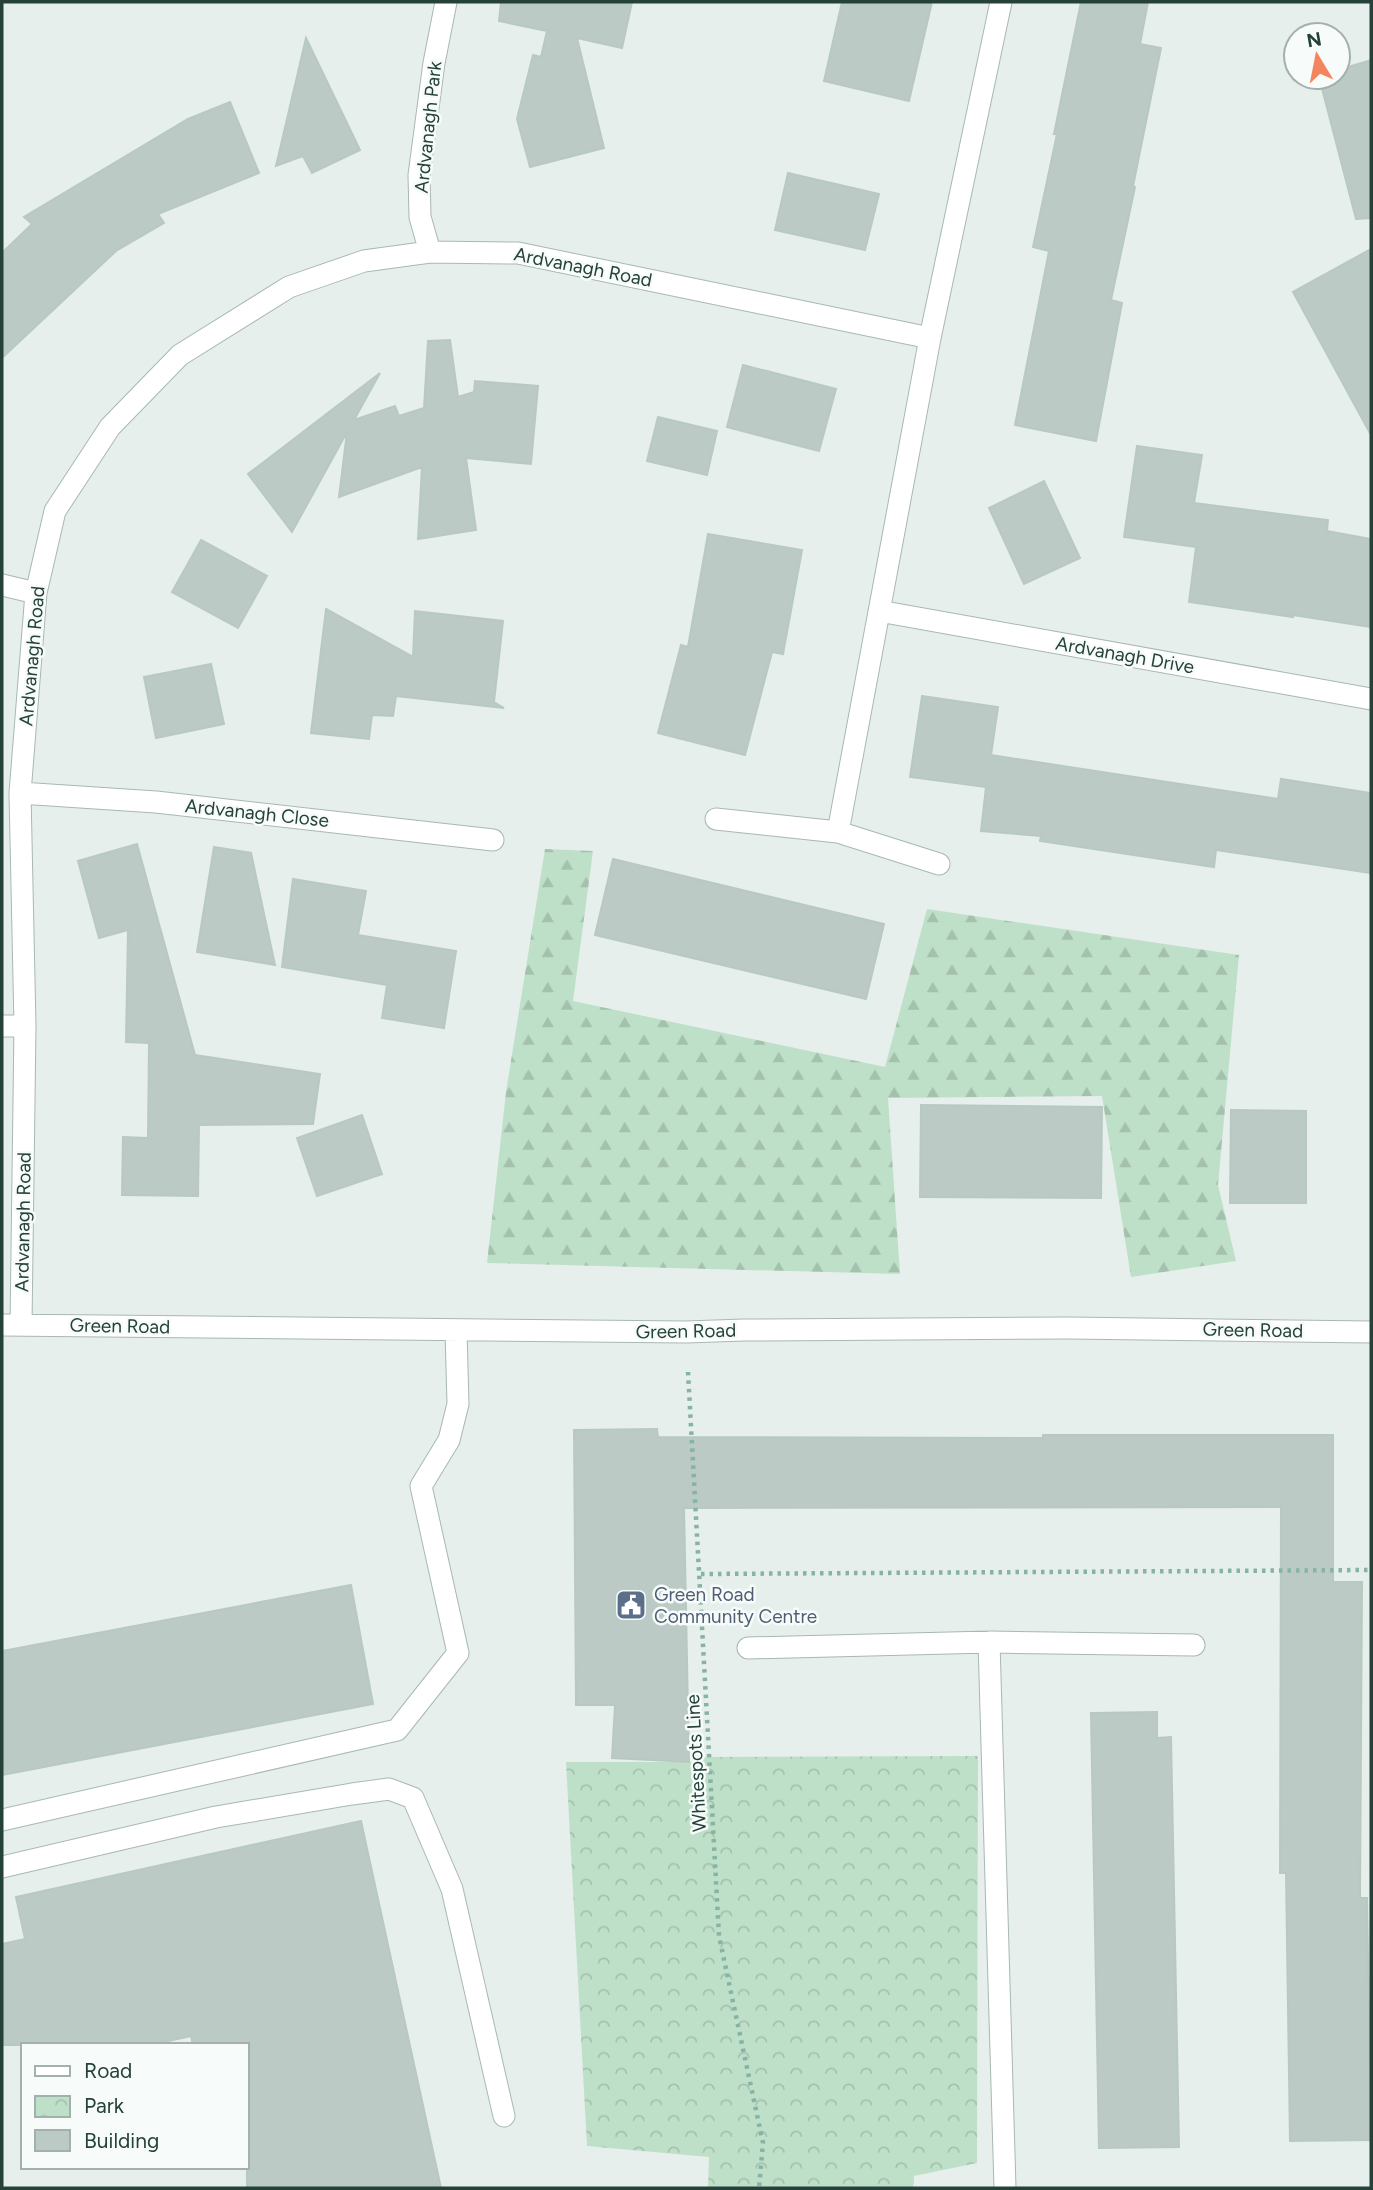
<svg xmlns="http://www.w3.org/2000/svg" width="1373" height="2190" font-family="Figtree,sans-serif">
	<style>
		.forest { fill: url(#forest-firs) }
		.park { fill: url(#park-crowns) }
		.building { fill: #bbcac4; stroke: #b8c9c2; stroke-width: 2 }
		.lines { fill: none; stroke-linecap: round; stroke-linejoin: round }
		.minor-casing { stroke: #a8b8b2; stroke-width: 23 }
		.path { stroke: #86b3a5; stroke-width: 4.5; stroke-dasharray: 3.5 5; stroke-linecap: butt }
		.minor { stroke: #fff; stroke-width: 21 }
		.labels { text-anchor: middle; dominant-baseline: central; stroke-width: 5; stroke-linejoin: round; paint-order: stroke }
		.street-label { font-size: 19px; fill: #24423a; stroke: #f7fbf9 }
		.service-label { font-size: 19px; fill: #4e5e75; stroke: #f7fbf9; text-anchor: start }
	</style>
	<defs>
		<pattern id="forest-firs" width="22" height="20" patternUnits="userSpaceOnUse" patternTransform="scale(1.75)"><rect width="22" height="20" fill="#bfe0c8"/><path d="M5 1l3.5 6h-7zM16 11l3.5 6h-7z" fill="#a4c1ad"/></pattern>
		<pattern id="park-crowns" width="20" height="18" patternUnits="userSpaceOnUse" patternTransform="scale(1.75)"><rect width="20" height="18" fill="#bfe0c8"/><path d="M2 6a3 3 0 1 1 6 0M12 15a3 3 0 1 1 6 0" fill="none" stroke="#a4c1ad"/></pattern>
	</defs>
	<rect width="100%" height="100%" fill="#e6efeb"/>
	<path class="forest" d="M 545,849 L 593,851 L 573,1001 L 885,1067 L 927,909 L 1239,955 L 1218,1185 L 1236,1261 L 1131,1277 L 1102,1096 L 888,1098 L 900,1274 L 487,1263 L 506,1092 Z"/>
	<path class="park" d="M 978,1756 L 977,2163 L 914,2176 L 913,2188 L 708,2188 L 709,2157 L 587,2146 L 566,1762 L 696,1762 L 696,1757 Z"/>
	<path class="building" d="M 501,2 L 632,2 L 622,48 L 577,38 L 604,148 L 530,167 L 517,119 L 533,55 L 541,57 L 547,31 L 499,21 Z
		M 842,2 L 932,2 L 909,101 L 824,81 Z
		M 1081,2 L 1148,2 L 1140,44 L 1161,48 L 1133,186 L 1135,187 L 1111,300 L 1122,303 L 1096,441 L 1015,425 L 1049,251 L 1033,247 L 1057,134 L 1054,134 Z
		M 306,38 L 360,150 L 312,173 L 303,156 L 276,166 Z
		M 1371,60 L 1371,218 L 1356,219 L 1319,77 L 1338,77 L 1338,70 Z
		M 230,102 L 259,173 L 158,214 L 164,223 L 116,251 L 2,358 L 2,253 L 32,224 L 24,217 L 188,119 Z
		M 788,173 L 879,194 L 865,250 L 775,230 Z
		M 1371,249 L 1371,435 L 1293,292 Z
		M 450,340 L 458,397 L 474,392 L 475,381 L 538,386 L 531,464 L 466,458 L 476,530 L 418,539 L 422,467 L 339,497 L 347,432 L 292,532 L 248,474 L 380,373 L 354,420 L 395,406 L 399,416 L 424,408 L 428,341 Z
		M 743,365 L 836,389 L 819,451 L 727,427 Z
		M 658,417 L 717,431 L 707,475 L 647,461 Z
		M 1137,446 L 1202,455 L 1194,503 L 1328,520 L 1327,531 L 1371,539 L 1371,627 L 1293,615 L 1293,617 L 1189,602 L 1196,547 L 1124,537 Z
		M 1044,481 L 1080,558 L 1024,584 L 989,508 Z
		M 708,534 L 802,550 L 783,654 L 772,652 L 745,755 L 658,733 L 681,645 L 688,647 Z
		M 201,540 L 267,576 L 238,628 L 172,592 Z
		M 326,609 L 413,657 L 415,611 L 503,621 L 494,702 L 504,708 L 396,696 L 393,716 L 372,715 L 369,739 L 311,733 Z
		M 211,664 L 224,724 L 156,738 L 144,677 Z
		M 922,696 L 998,707 L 991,755 L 1278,799 L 1281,779 L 1371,793 L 1371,873 L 1216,850 L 1214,867 L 1040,841 L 1041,836 L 981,831 L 986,787 L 910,777 Z
		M 137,844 L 195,1055 L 320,1074 L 313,1124 L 199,1125 L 198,1196 L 122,1195 L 123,1137 L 148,1138 L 149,1043 L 126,1042 L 128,930 L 99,938 L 78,861 Z
		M 214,847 L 251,853 L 275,965 L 197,952 Z
		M 613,859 L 884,924 L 866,999 L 595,935 Z
		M 293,879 L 366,891 L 358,935 L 456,951 L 444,1028 L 382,1018 L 387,985 L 282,967 Z
		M 921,1105 L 1102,1107 L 1101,1198 L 920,1197 Z
		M 1231,1110 L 1306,1111 L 1306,1203 L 1230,1203 Z
		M 362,1115 L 382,1174 L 317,1196 L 297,1138 Z
		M 657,1429 L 658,1437 L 1043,1438 L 1043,1435 L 1333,1435 L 1333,1582 L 1362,1582 L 1360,1898 L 1367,1898 L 1371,2140 L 1290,2141 L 1286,1873 L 1280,1873 L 1281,1507 L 684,1508 L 689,1762 L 612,1758 L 615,1705 L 576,1705 L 574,1430 Z
		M 351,1585 L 373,1704 L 2,1775 L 2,1651 Z
		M 1157,1712 L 1157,1738 L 1171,1737 L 1179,2147 L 1099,2148 L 1091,1713 Z
		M 361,1821 L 441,2188 L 247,2188 L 247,2045 L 193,2045 L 191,2036 L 150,2045 L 2,2045 L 2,1944 L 25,1939 L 16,1897 Z"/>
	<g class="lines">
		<g class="minor-casing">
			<path id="minor" d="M 430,252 L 420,217 L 419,175 L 434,63 L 446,2
				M 2,585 L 36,593
				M 879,611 L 1371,699
				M 20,793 L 156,802 L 493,840
				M 716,819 L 838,832 L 939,864
				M 838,832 L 930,338 L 1001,2
				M 2,1026 L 25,1026
				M 2,1325 L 686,1332 L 744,1330 L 1070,1328 L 1371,1332
				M 21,1325 L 25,1026 L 20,793 L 36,593 L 55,511 L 110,427 L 180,355 L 289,287 L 364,261 L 430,252 L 518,253 L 930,338
				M 989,1642 L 1005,2188
				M 748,1648 L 989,1642 L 1194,1645
				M 2,1820 L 397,1730 L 458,1653 L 421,1486 L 449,1440 L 458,1404 L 456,1331
				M 2,1867 L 216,1817 L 352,1794 L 389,1789 L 413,1798 L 452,1889 L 504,2116"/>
		</g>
		<path class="path" d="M 688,1372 L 719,1936 L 763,2143 L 759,2188
			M 701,1574 L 1371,1570"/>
		<use href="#minor" class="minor"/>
	</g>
	<defs>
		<g id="civic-square" transform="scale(1.575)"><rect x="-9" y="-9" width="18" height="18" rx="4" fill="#5c6f8a" stroke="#f7fbf9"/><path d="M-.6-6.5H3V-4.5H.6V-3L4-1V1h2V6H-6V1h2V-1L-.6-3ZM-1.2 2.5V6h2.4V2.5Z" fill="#fff"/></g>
	</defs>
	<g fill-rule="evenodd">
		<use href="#civic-square" x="631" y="1605"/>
	</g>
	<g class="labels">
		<g class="street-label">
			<text transform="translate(428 127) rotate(-84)">Ardvanagh Park</text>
			<text transform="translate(583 267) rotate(11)">Ardvanagh Road</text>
			<text transform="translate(1125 655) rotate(10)">Ardvanagh Drive</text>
			<text transform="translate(32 656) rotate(-85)">Ardvanagh Road</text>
			<text transform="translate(257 813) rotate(6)">Ardvanagh Close</text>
			<text transform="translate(23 1222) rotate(-89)">Ardvanagh Road</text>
			<text transform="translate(120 1326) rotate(1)">Green Road</text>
			<text transform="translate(1253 1330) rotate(1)">Green Road</text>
			<text transform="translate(686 1331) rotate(-1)">Green Road</text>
			<text transform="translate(696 1763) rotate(-93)">Whitespots Line</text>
		</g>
		<g class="service-label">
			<text x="654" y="1594">Green Road<tspan x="654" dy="22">Community Centre</tspan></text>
		</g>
	</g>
	<rect width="1373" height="2190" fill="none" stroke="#24423a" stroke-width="7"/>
	<rect x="21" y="2043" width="228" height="126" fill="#f7fbf9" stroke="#a3b1ad" stroke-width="2"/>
	<rect x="35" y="2066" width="35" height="10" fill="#ffffff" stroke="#a3b1ad" stroke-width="2"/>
	<text x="84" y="2078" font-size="21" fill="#24423a">Road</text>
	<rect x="35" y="2096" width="35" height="21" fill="url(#park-crowns)" stroke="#a3b1ad" stroke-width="2"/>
	<text x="84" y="2113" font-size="21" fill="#24423a">Park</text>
	<rect x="35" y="2130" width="35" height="21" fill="#bbcac4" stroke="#a3b1ad" stroke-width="2"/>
	<text x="84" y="2148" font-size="21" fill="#24423a">Building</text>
	<g transform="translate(1317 56) rotate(350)"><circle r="33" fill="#f7fbf9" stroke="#a3b1ad" stroke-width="2"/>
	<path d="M0-5L12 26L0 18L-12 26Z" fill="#f4845f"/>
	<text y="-10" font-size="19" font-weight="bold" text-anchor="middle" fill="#24423a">N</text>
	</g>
</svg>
